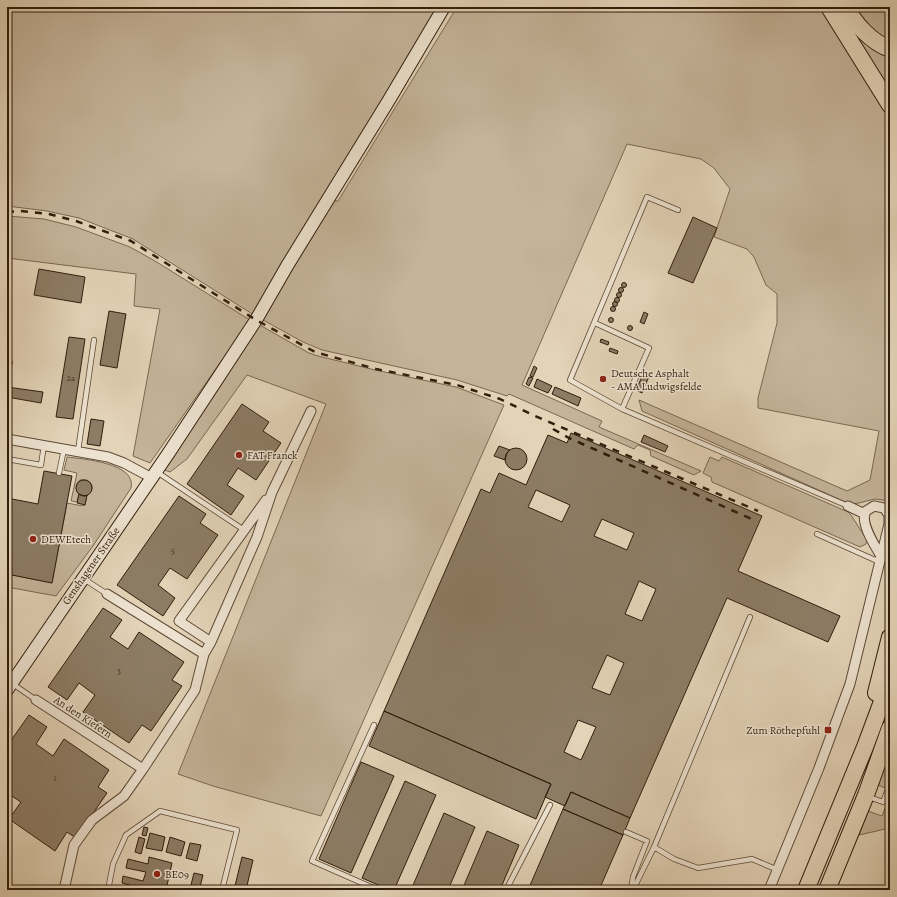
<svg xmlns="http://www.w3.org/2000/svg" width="897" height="897" font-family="Alegreya,serif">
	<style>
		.green { fill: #c5b49a; stroke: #7a6853 }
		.building { fill: #8d7c65; stroke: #301d0c; fill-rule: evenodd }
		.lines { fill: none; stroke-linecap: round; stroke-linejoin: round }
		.lane-casing { stroke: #5d4a37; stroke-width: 6 }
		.street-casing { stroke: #5d4a37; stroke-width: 11 }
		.secondary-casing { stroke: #301d0c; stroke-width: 14 }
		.highway-casing { stroke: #301d0c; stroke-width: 18 }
		.lane { stroke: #ede2d0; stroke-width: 4.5 }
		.street { stroke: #ede2d0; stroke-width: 9 }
		.secondary { stroke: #ede2d0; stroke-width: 12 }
		.highway { stroke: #e3d3b7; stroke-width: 16 }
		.rail { stroke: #301d0c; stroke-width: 2.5; stroke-dasharray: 7 7; stroke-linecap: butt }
		.poi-dot { fill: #8f2418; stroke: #ede2d0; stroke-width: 1.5 }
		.labels { text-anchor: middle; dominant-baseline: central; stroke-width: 3; stroke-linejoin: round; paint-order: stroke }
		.number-label { font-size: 9px; fill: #473522 }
		.poi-label { font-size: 11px; fill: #301d0c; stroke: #ede2d0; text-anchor: start }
		.street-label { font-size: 11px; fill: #301d0c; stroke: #ede2d0 }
	</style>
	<rect width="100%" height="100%" fill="#e3d3b7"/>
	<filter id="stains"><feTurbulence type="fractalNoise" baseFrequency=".005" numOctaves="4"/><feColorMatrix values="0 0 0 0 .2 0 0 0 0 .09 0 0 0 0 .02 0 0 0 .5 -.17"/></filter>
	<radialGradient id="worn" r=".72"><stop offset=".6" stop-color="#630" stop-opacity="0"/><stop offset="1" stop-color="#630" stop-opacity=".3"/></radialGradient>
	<path class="green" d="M 7,7 L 437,7 L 254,315 L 133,239 L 79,218 L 47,211 L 7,206 Z
		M 457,7 L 822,7 L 890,119 L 890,501 L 875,499 L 859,503 L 850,504 L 642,411 L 639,400 L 847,491 L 870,480 L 879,431 L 758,408 L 758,398 L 777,323 L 777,294 L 766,285 L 754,257 L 747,249 L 714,237 L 730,189 L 714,168 L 701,159 L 627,144 L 522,385 L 602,421 L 599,427 L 701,471 L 694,475 L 651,456 L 650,450 L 638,445 L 634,449 L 509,394 L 507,396 L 457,380 L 322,350 L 303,342 L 263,320 L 309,239 L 334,201 L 338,201 Z
		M 840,7 L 890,53 L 890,94 L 854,36 Z
		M 851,7 L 890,7 L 890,43 L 871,31 Z
		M 7,216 L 44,219 L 76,227 L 130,247 L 155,261 L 250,320 L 150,463 L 133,456 L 160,309 L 134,306 L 136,274 L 7,258 Z
		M 258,324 L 309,353 L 318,356 L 375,370 L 456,387 L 504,405 L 321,816 L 213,786 L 178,774 L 326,404 L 247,375 L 187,459 L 170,472 L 162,469 Z
		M 67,457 C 83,459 137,463 131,488 L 93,546 L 56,596 L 7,587 L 7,574 L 52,583 L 67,503 L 83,506 L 84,505 L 85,505 L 87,495 C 97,489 91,477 80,480 C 75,484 75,489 79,494 L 77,502 L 71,501 L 77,473 L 64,470 Z
		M 710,457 L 719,461 L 722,457 L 848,512 L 851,515 L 867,540 L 866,544 L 860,547 L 712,482 L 711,477 L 703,473 Z
		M 890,754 L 890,790 L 878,785 Z
		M 890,796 L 890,828 L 859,835 L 868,811 L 882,816 Z"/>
	<path class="building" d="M 693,217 L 717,228 L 693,283 L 668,273 Z
		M 39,269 L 85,277 L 81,303 L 34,295 Z
		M621.5 285a2.5 2.5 0 1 1 5 0a2.5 2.5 0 1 1-5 0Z
		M618.5 290a2.5 2.5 0 1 1 5 0a2.5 2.5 0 1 1-5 0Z
		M616.5 295a2.5 2.5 0 1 1 5 0a2.5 2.5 0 1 1-5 0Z
		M614.5 300a2.5 2.5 0 1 1 5 0a2.5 2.5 0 1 1-5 0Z
		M612.5 304a2.5 2.5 0 1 1 5 0a2.5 2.5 0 1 1-5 0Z
		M610.5 309a2.5 2.5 0 1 1 5 0a2.5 2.5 0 1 1-5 0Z
		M 109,311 L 126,314 L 117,368 L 100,365 Z
		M 644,312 L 648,314 L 644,324 L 640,322 Z
		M608.5 320a2.5 2.5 0 1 1 5 0a2.5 2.5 0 1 1-5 0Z
		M627.5 328a2.5 2.5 0 1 1 5 0a2.5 2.5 0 1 1-5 0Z
		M 69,337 L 85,339 L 73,419 L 56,417 Z
		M 601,339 L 609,342 L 608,345 L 600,342 Z
		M 610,348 L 618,351 L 617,354 L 609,351 Z
		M 534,366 L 537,368 L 533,377 L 530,376 Z
		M 644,372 L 650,374 L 642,393 L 636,390 Z
		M 529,377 L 533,378 L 529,386 L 526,384 Z
		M 537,379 L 552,386 L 548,393 L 534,387 Z
		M 7,387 L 43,392 L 41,403 L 7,397 Z
		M 555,387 L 581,398 L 578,406 L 552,394 Z
		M 242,404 L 269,422 L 263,431 L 281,443 L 256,480 L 238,468 L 227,485 L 244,496 L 231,515 L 187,484 Z
		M 91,419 L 104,421 L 100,446 L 87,444 Z
		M 571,433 L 762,516 L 738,571 L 840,616 L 828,642 L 727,598 L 630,818 L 571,792 L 565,806 L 545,797 L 551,784 L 384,711 L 481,489 L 490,493 L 499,473 L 526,485 L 548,435 L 567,443 ZM 536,490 L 570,505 L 562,522 L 528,507 ZM 602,519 L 634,533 L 627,550 L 594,536 ZM 639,581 L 656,589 L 642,621 L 625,614 ZM 607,655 L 624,663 L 610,695 L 592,688 ZM 578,720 L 596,727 L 581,760 L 564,752 Z
		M 644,435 L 668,446 L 665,452 L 641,442 Z
		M 499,446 L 510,450 L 507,453 L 505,460 L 494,456 Z
		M505 459a11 11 0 1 1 22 0a11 11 0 1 1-22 0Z
		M 44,471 L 72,476 L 52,583 L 7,574 L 7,498 L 38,504 Z
		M76 488a8 8 0 1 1 16 0a8 8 0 1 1-16 0Z
		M 79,494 L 84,496 L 87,495 L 85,505 L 77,503 Z
		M 179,496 L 206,514 L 200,523 L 218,535 L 187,579 L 170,568 L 158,585 L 175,598 L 163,616 L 117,585 Z
		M 103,608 L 122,620 L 110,637 L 128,649 L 139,632 L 184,662 L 172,680 L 182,686 L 151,731 L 142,725 L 129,743 L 83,712 L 95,695 L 79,683 L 67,700 L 48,687 Z
		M 384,711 L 551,784 L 536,819 L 369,746 Z
		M 29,715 L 47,727 L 36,744 L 53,756 L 64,739 L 109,770 L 98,787 L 107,793 L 76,838 L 67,832 L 55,851 L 9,819 L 21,802 L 7,793 L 7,746 Z
		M 361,762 L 394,776 L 351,873 L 319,859 Z
		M 405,781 L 436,795 L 394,890 L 390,890 L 362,878 Z
		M 571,792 L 630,818 L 623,835 L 563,809 Z
		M 563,809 L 623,835 L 599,890 L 528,890 Z
		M 444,813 L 475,827 L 448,890 L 411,890 Z
		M 144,827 L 148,828 L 146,836 L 142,835 Z
		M 487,831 L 519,845 L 500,890 L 462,890 Z
		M 150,833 L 165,837 L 162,851 L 146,848 Z
		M 139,837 L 145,839 L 141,854 L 135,852 Z
		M 170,837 L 185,842 L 181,856 L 166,852 Z
		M 190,843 L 201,845 L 197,861 L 186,858 Z
		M 149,857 L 172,863 L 166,890 L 141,890 L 141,888 L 122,883 L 123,876 L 143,881 L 146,872 L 126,868 L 128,859 L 148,864 Z
		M 242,857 L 253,860 L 246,890 L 234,890 Z
		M 194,873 L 203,875 L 200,887 L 191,885 Z"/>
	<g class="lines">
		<g class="lane-casing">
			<path id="lane" d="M 678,210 L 647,197 L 570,380 L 622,409 L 848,506
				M 595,323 L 649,348 L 622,409
				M 7,367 L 10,363
				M 78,451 L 94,340
				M 7,459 L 41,465 L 44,445
				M 157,472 L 244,530
				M 59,473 L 64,449
				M 817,534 L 875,560 L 880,558
				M 84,579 L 107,594
				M 13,684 L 36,700
				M 374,725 L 312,861 L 378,890
				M 869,797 L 883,802 L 890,784
				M 626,832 L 647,841 L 633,877 L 631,890
				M 654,847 L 674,859 L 698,868 L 752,859 L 778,870
				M 108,890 L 113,864 L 126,835 L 160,811 L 237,830 L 222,890
				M 506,890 L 550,805
				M 633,890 L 654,847 L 750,617"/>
		</g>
		<g class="street-casing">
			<path id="street" d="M 7,439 L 108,457 L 124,463 L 152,478
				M 848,506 L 865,514
				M 107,594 L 204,654
				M 211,642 L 179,621 L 266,500
				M 36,700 L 143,769
				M 64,890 L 74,845 L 92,820 L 124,796 L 143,769 L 195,690 L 204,654 L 211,642 L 257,537 L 272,492 L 311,411
				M 769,890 L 819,768 L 850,684 L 889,524 L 889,515 L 884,508 L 874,506 L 866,511 C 859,523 876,547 882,558"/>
		</g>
		<g class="secondary-casing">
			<path id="secondary" d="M 7,690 L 168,454 L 256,320 L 287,266 L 389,100 L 444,7"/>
		</g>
		<g class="highway-casing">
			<path id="highway" d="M 829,7 L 890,105
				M 846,7 C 855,24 871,42 890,49
				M 876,693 L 890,637
				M 806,890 L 865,747 L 890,680
				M 827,890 L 866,795 L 890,728"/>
		</g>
		<use href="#lane" class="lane"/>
		<use href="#street" class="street"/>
		<use href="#secondary" class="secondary"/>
		<use href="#highway" class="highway"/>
		<path class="rail" d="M 7,212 L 21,211 L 49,214 L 76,221 L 131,241 L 256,320 L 315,352 L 376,369 L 457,385 L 500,399 L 535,416 L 758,511
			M 553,429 L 569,438 L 754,520"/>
	</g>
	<g class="poi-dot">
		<circle cx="603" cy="379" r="4"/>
		<circle cx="239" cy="455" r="4"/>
		<circle cx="33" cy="539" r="4"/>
		<rect x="824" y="726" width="8" height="8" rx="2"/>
		<circle cx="157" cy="874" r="4"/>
	</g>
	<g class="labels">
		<g class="number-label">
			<text x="71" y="378">2a</text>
			<text x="173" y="551">5</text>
			<text x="119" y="671">3</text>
			<text x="55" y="778">1</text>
		</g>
		<g class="poi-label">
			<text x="611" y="373">Deutsche Asphalt<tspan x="611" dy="13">- AMA Ludwigsfelde</tspan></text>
			<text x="247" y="455">FAT Franck</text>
			<text x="41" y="539">DEWEtech</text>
			<text x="820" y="730" text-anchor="end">Zum Röthepfuhl</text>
			<text x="165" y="874">BE09</text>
		</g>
		<g class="street-label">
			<text transform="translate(91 566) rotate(-55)">Genshagener Straße</text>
			<text transform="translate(83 717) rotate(33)">An den Kiefern</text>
		</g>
	</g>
	<rect width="897" height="897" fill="none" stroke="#e3d3b7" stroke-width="24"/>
	<rect x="8" y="8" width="881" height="881" fill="none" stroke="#301d0c" stroke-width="2"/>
	<rect x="12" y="12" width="873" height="873" fill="none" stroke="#301d0c"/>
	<rect width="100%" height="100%" filter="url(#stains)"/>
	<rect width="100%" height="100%" fill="url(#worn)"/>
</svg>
